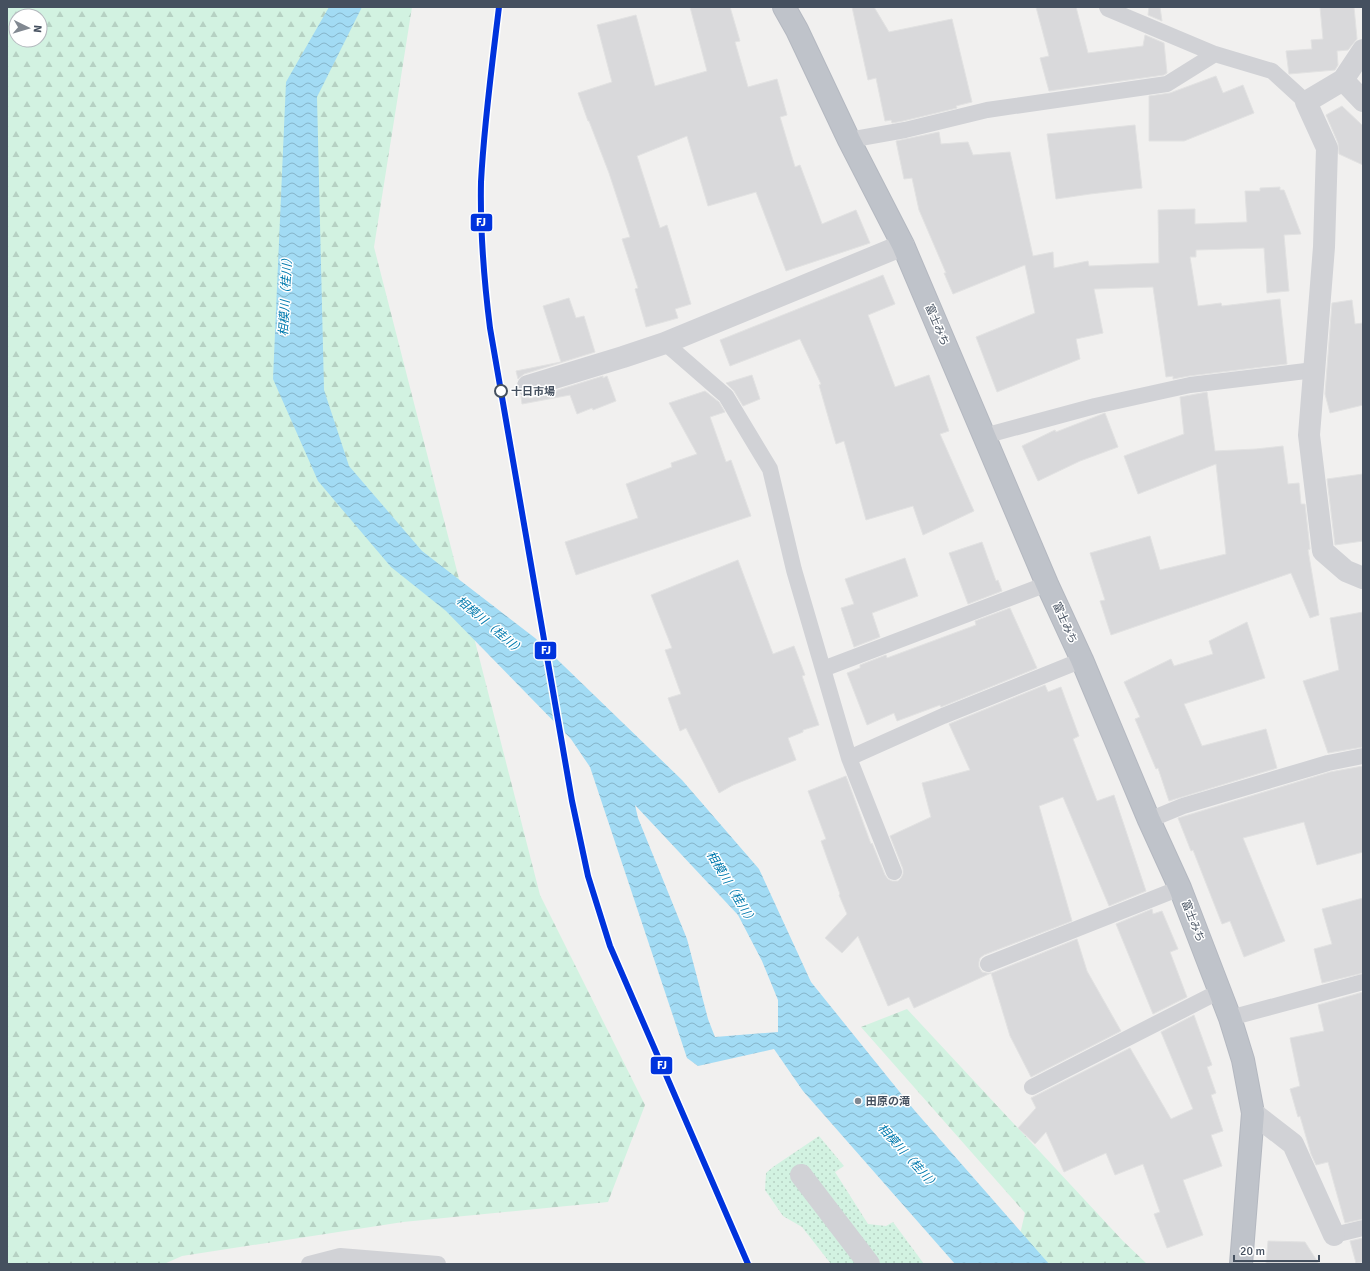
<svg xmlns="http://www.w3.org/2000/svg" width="1370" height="1271" font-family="Signika,'Noto Sans JP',sans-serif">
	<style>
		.forest { fill: url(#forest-firs); fill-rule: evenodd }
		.park { fill: url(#park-dots) }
		.water { fill: url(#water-waves); fill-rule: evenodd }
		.building { fill: #d9d9db; stroke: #e2e2e2 }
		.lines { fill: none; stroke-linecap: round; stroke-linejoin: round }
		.highway-casing { stroke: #b4b8c0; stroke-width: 24 }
		.lane { stroke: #d1d2d6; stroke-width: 16 }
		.street { stroke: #d1d2d6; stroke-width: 22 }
		.highway { stroke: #bfc3ca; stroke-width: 22 }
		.rail-1-casing { stroke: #fff; stroke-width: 9 }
		.rail-1 { stroke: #03d; stroke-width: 6 }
		.stop-dot { fill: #fff; stroke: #45505f; stroke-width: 2 }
		.poi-dot { fill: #818891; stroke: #fff; stroke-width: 1.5 }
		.labels { text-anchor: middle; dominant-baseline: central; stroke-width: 3; stroke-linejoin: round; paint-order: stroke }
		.street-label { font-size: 11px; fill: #45505f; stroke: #fff }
		.stop-label { font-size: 11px; font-weight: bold; fill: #45505f; stroke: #fff; text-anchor: start }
		.poi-label { font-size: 11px; font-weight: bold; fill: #45505f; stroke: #fff; text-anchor: start }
		.water-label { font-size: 12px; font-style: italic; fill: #017aae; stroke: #fff }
		.line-badge { stroke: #fff; stroke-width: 1.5 }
		.badge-label { font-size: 11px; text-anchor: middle; font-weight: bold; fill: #fff }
	</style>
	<defs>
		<pattern id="forest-firs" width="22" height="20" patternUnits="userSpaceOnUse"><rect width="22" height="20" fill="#d2f2e1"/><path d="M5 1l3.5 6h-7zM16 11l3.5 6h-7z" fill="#b6d1c3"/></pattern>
		<pattern id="park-dots" width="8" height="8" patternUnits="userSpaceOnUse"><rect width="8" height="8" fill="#d2f2e1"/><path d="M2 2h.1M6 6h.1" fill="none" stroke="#b6d1c3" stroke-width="1.8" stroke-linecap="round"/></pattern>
		<pattern id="water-waves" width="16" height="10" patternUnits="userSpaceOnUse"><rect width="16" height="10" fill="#a2dbf4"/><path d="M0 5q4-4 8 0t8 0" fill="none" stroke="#86b4c9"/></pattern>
	</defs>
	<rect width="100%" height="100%" fill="#f1f0ef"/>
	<path class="forest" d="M 7,7 L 412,7 L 374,247 L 540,895 L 645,1105 L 608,1202 L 403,1222 L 182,1256 L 164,1264 L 7,1264 ZM 16,16 L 40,16 L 40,40 L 16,40 Z
		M 907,1009 L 1123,1241 L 1147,1264 L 1013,1264 L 1025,1213 L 861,1027 Z"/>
	<path class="park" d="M 819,1136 L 844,1166 L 835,1172 L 868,1224 L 886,1226 L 893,1222 L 924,1264 L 831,1264 L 802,1227 L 783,1216 L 765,1190 L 766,1173 L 773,1167 Z"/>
	<path class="water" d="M 329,7 L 362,7 L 317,97 L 324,390 L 349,466 L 422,551 L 535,638 L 682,780 L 759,869 L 811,982 L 915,1111 L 1049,1264 L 955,1264 L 803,1091 L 774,1049 L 698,1066 L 687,1058 L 590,767 L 571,739 L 446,611 L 391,567 L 318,481 L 273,379 L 286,82 ZM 635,805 L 738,915 L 762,961 L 778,1000 L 778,1032 L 715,1037 L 708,1019 L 687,939 L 638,818 Z"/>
	<path class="building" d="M 690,7 L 730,7 L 740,41 L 735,42 L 748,87 L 777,79 L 787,115 L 780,117 L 795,167 L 800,165 L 822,224 L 856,210 L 870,243 L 786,271 L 756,192 L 708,206 L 687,136 L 637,156 L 660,228 L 667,225 L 691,304 L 675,309 L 678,318 L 646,327 L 635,289 L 638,288 L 622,239 L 630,237 L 609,173 L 589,121 L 588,121 L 578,93 L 612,82 L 597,25 L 636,15 L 655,86 L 707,71 Z
		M 852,7 L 874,7 L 889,32 L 952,19 L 972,102 L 956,106 L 957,108 L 903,121 L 892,123 L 891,120 L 885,121 L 876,78 L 868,80 Z
		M 1036,7 L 1076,7 L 1088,53 L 1143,46 L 1145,35 L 1164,43 L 1167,73 L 1164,75 L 1049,91 L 1040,58 L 1049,56 Z
		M 1149,7 L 1160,7 L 1162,21 L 1148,15 Z
		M 1320,7 L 1354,7 L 1357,39 L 1348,50 L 1337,51 L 1338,65 L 1335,70 L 1289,74 L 1286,51 L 1312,49 L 1311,40 L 1323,39 Z
		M 1216,76 L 1223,93 L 1243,85 L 1254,113 L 1184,141 L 1149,141 L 1149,96 L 1170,93 Z
		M 1342,106 L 1363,126 L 1363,165 L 1339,154 L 1338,143 L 1326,115 Z
		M 1135,125 L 1142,188 L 1090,194 L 1056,199 L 1047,134 Z
		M 939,132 L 941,144 L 968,142 L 973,155 L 1010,152 L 1033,256 L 1053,252 L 1054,268 L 1088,261 L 1089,266 L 1159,263 L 1158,210 L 1195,209 L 1195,224 L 1247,222 L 1245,191 L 1260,191 L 1260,188 L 1280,187 L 1280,190 L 1284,190 L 1301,234 L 1284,235 L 1289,291 L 1267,293 L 1264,248 L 1196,250 L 1196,257 L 1190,257 L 1198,306 L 1221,303 L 1222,306 L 1280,299 L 1287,364 L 1189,376 L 1173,379 L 1173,376 L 1166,377 L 1153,287 L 1094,289 L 1103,333 L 1076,339 L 1080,359 L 997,392 L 976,337 L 1035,313 L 1025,265 L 953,294 L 944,273 L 946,273 L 919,210 L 912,178 L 904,179 L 896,141 Z
		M 883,275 L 895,304 L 868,315 L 895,387 L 929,375 L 949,431 L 940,434 L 974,511 L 923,535 L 913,506 L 866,520 L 844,441 L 836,444 L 819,385 L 821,384 L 800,339 L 730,366 L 720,340 Z
		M 569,298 L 576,318 L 584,316 L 595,352 L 524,374 L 518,379 L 516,371 L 561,362 L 543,306 Z
		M 1352,300 L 1355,324 L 1363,323 L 1363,405 L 1330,413 L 1325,394 L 1332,303 Z
		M 752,375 L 760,399 L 743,406 L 734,391 L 726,383 Z
		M 603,376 L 603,378 L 607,376 L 616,401 L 593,410 L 592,408 L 577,414 L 570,395 L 522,404 L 521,396 L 526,398 L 532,398 Z
		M 705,391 L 719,402 L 725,412 L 710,417 L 726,462 L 731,460 L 751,516 L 576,575 L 565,542 L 638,518 L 626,484 L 672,467 L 671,463 L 697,454 L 669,403 Z
		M 1207,392 L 1215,451 L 1256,449 L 1283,446 L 1288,484 L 1299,483 L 1301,504 L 1305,504 L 1310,549 L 1308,550 L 1319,615 L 1310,618 L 1291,573 L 1111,635 L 1100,601 L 1105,600 L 1090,553 L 1150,536 L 1160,570 L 1226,554 L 1216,464 L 1138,494 L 1124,456 L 1184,434 L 1180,397 Z
		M 1105,413 L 1118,447 L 1080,461 L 1038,481 L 1022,446 L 1055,430 L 1056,432 Z
		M 1363,474 L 1363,541 L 1335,545 L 1327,479 Z
		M 982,542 L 996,581 L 998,580 L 1002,591 L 968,604 L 949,553 Z
		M 905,558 L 918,596 L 872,613 L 880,637 L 854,647 L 841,608 L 854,604 L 845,579 Z
		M 738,560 L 773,654 L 794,646 L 805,675 L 802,676 L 819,725 L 803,730 L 803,732 L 788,738 L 796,760 L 733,785 L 719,793 L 686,728 L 680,731 L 668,698 L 681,694 L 665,650 L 672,648 L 651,595 Z
		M 1010,608 L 1037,668 L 941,707 L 940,705 L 897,721 L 894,713 L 867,725 L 847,673 L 860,668 L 860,665 L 886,655 L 887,658 L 976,625 L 975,621 Z
		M 1363,612 L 1363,747 L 1328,753 L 1303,681 L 1339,670 L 1330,618 Z
		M 1247,622 L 1265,678 L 1184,704 L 1202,746 L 1266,729 L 1277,768 L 1169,801 L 1158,768 L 1156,769 L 1135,719 L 1140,717 L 1124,682 L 1171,659 L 1174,666 L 1213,654 L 1209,641 Z
		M 1045,685 L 1048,692 L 1061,687 L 1079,736 L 1073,739 L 1097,801 L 1114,795 L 1146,891 L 1109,906 L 1063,797 L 1039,806 L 1072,921 L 984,955 L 980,958 L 979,962 L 979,967 L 982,972 L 987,973 L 992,973 L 1077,939 L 1087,971 L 1121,1031 L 1031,1077 L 1010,1036 L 991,973 L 914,1008 L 909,997 L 888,1006 L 858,936 L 842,953 L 825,938 L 847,914 L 839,895 L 840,894 L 821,841 L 826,839 L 808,791 L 846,776 L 871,844 L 872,843 L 885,875 L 888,879 L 892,881 L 898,881 L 901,878 L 903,874 L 903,869 L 890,836 L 931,817 L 922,783 L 970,770 L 949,724 Z
		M 1363,766 L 1363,852 L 1317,865 L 1304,822 L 1243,838 L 1285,941 L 1244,957 L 1230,921 L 1222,924 L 1193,850 L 1191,851 L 1178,818 L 1330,772 Z
		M 1363,898 L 1363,973 L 1322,983 L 1314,949 L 1332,944 L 1322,909 Z
		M 1152,909 L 1153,914 L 1162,911 L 1178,949 L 1170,952 L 1187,997 L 1153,1014 L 1116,924 Z
		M 1363,992 L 1363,1219 L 1345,1223 L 1328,1162 L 1316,1165 L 1311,1154 L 1300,1116 L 1298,1117 L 1290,1089 L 1300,1086 L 1290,1038 L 1324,1031 L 1318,1005 Z
		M 1194,1015 L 1212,1065 L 1207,1067 L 1216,1093 L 1211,1095 L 1223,1131 L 1211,1135 L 1222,1166 L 1183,1180 L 1203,1235 L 1167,1248 L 1154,1214 L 1160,1212 L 1143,1164 L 1115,1175 L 1106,1153 L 1064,1172 L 1046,1132 L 1035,1144 L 1018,1128 L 1036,1108 L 1031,1098 L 1130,1048 L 1171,1119 L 1193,1109 L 1161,1032 Z
		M 1363,1238 L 1363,1262 L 1356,1263 L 1350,1241 Z
		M 1268,1241 L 1305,1242 L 1319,1264 L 1266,1264 Z"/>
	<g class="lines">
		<g class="highway-casing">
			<path id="highway" d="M 784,7 L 797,30 L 849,140 L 903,245 L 1047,584 L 1082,660 L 1149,820 L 1180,888 L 1230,1018 L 1243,1060 L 1253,1113 L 1241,1264"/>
		</g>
		<path class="lane" d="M 1107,7 L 1108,9 L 1215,54
			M 849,140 L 905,130 L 987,110 L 1167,84 L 1215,54 L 1272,71 L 1306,102
			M 665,343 L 726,396 L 770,469 L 794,570 L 849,758 L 943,716 L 1082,660
			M 984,436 L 1095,406 L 1190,385 L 1314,370
			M 823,669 L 1047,584
			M 849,758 L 894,872
			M 1149,820 L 1183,806 L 1328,763 L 1363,756
			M 988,964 L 1180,888
			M 1230,1018 L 1363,982
			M 1032,1087 L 1220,991
			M 1334,1235 L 1363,1228
			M 309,1264 L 340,1256 L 438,1264"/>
		<path class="street" d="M 1363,50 L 1343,80 L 1306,102 L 1327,148 L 1324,247 L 1309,435 L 1323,551 L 1346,571 L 1363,578
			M 1343,80 L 1363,101
			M 528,386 L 623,357 L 665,343 L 903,245
			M 1253,1113 L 1293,1144 L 1334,1235
			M 801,1175 L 869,1264"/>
		<use href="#highway" class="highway"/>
		<g class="rail-1-casing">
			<path id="rail-1" d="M 499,7 C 492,65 484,124 481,182 C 480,231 484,280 490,328 L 572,801 L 588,876 L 610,946 L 748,1264"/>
		</g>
		<use href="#rail-1" class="rail-1"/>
	</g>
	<circle class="stop-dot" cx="501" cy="391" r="6"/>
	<circle class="poi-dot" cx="858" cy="1101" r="4"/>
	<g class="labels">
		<g class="street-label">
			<text transform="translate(937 325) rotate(67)">富士みち</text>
			<text transform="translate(1065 623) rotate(66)">富士みち</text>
			<text transform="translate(1193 921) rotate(69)">富士みち</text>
		</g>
		<g class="stop-label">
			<text x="511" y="391">十日市場</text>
		</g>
		<g class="poi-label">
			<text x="866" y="1101">田原の滝</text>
		</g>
		<g class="water-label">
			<text transform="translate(286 294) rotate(-87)">相模川（桂川）</text>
			<text transform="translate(490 626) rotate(40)">相模川（桂川）</text>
			<text transform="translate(731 888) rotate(59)">相模川（桂川）</text>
			<text transform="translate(908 1157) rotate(48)">相模川（桂川）</text>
		</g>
	</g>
	<g class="line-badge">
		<rect x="470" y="213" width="23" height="19" rx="4" fill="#03d"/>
		<rect x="534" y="641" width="23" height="19" rx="4" fill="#03d"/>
		<rect x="650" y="1056" width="23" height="19" rx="4" fill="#03d"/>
	</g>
	<g class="badge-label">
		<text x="481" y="226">FJ</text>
		<text x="546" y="654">FJ</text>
		<text x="662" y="1069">FJ</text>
	</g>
	<rect width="1370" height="1271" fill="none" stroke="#45505f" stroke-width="16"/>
	<g transform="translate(28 28) rotate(95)"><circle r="19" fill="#ffffff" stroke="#b5b9bf"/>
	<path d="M0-3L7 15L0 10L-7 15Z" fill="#818891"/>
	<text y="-6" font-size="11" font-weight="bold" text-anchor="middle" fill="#45505f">N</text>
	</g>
	<path d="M1234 1255v6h85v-6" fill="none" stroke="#45505f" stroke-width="2"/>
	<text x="1240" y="1255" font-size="12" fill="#45505f" stroke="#ffffff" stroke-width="3" paint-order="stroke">20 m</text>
</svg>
